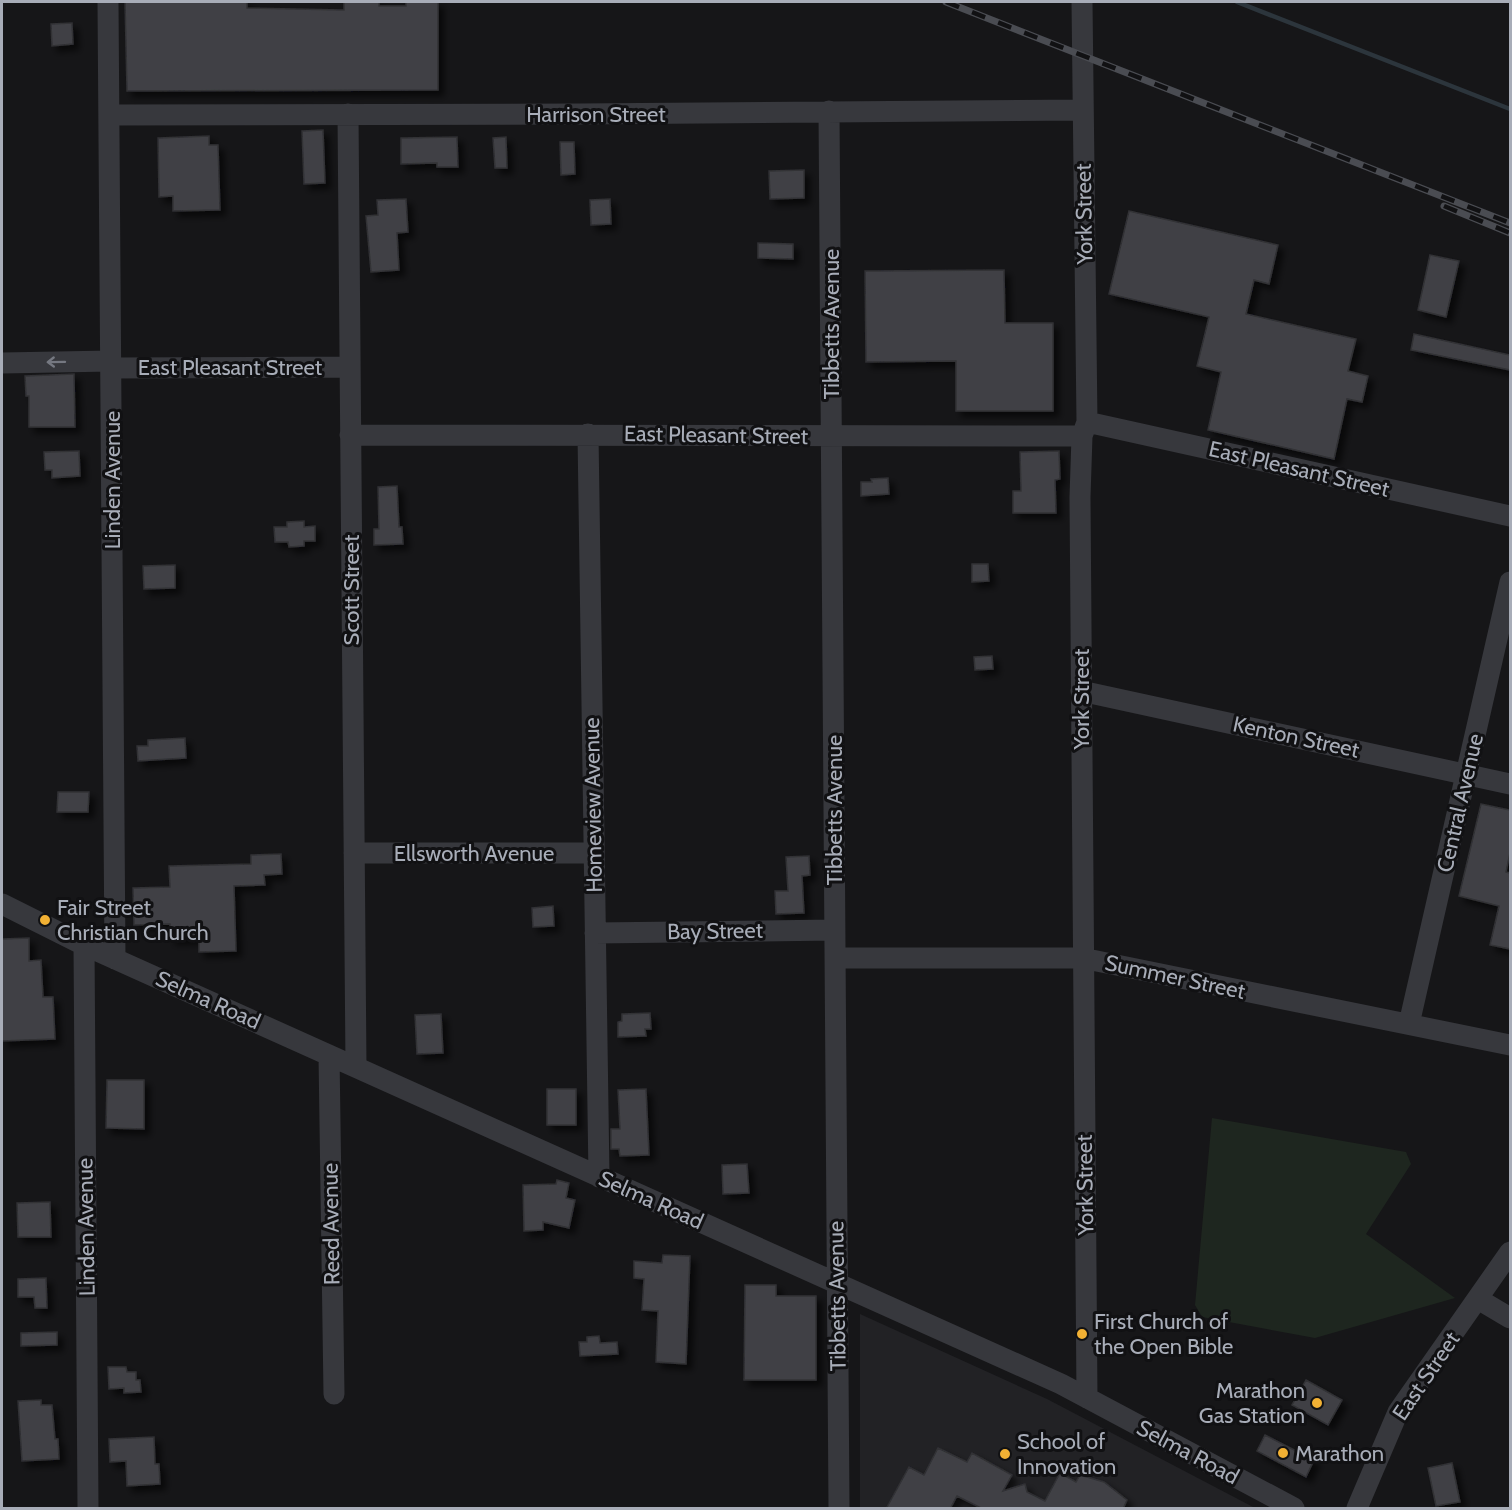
<svg xmlns="http://www.w3.org/2000/svg" width="1512" height="1510" font-family="Cabin,sans-serif">
	<style>
		.built { fill: #222225 }
		.green { fill: #1e261f }
		.lines { fill: none; stroke-linecap: round; stroke-linejoin: round }
		.stream { stroke: #2c353c; stroke-width: 4.5 }
		.building { fill: #404145; stroke: #303034; stroke-width: 1.5; filter: url(#shadow) }
		.minor { stroke: #37383d; stroke-width: 21 }
		.rail-casing { stroke: #4a4c52; stroke-width: 7 }
		.rail { stroke: #111113; stroke-width: 4.5; stroke-dasharray: 14; stroke-linecap: butt }
		.oneway { stroke: #757881 }
		.poi-dot { fill: #f2b134; stroke: #111113; stroke-width: 2 }
		.labels { text-anchor: middle; dominant-baseline: central; stroke-width: 6; stroke-linejoin: round; paint-order: stroke }
		.street-label { font-size: 22px; fill: #a8adb8; stroke: #111113 }
		.poi-label { font-size: 22px; fill: #a8adb8; stroke: #111113; text-anchor: start }
	</style>
	<defs>
		<filter id="shadow"><feDropShadow dx="5.5" dy="5.5" stdDeviation="3" flood-color="#0009"/></filter>
	</defs>
	<rect width="100%" height="100%" fill="#161618"/>
	<path class="built" d="M 860,1314 L 1047,1399 L 1255,1508 L 860,1508 Z"/>
	<path class="green" d="M 1212,1118 L 1406,1152 L 1411,1164 L 1366,1234 L 1455,1298 L 1315,1338 L 1202,1317 L 1195,1305 Z"/>
	<g class="lines">
		<path class="stream" d="M 1237,2 L 1510,109"/>
	</g>
	<path class="building" d="M 125,2 L 247,2 L 247,8 L 344,10 L 344,2 L 379,2 L 379,6 L 406,6 L 406,2 L 438,2 L 438,90 L 127,91 Z
		M 72,23 L 73,44 L 52,46 L 51,24 Z
		M 323,130 L 325,183 L 304,184 L 302,131 Z
		M 209,136 L 209,145 L 218,145 L 220,210 L 173,211 L 173,196 L 159,197 L 158,138 Z
		M 457,137 L 458,167 L 437,167 L 437,163 L 401,164 L 401,138 Z
		M 506,137 L 507,168 L 495,168 L 493,138 Z
		M 560,142 L 574,142 L 575,174 L 561,175 Z
		M 804,170 L 804,198 L 770,199 L 769,171 Z
		M 406,199 L 408,232 L 397,233 L 399,270 L 371,272 L 366,216 L 378,215 L 377,200 Z
		M 610,199 L 611,224 L 591,225 L 590,200 Z
		M 1129,211 L 1278,245 L 1269,284 L 1254,280 L 1246,314 L 1356,339 L 1348,371 L 1368,376 L 1362,402 L 1347,399 L 1334,459 L 1208,430 L 1221,372 L 1197,366 L 1209,317 L 1109,294 Z
		M 758,243 L 793,244 L 793,259 L 758,258 Z
		M 1430,255 L 1459,261 L 1446,317 L 1418,310 Z
		M 1004,270 L 1005,323 L 1053,323 L 1053,411 L 956,411 L 956,361 L 866,362 L 865,271 Z
		M 1414,334 L 1510,355 L 1510,370 L 1411,350 Z
		M 74,374 L 75,427 L 29,427 L 29,396 L 26,396 L 25,376 Z
		M 79,451 L 80,476 L 52,478 L 52,470 L 45,470 L 44,452 Z
		M 1059,451 L 1060,479 L 1055,480 L 1056,513 L 1013,513 L 1013,491 L 1021,491 L 1020,452 Z
		M 888,478 L 889,494 L 861,496 L 861,482 L 872,482 L 871,479 Z
		M 397,486 L 399,527 L 402,527 L 403,544 L 374,545 L 374,529 L 379,529 L 378,487 Z
		M 304,521 L 304,527 L 315,526 L 315,541 L 304,541 L 304,546 L 289,547 L 288,542 L 275,542 L 274,527 L 287,527 L 287,522 Z
		M 972,564 L 988,564 L 989,581 L 972,582 Z
		M 175,565 L 175,588 L 144,589 L 143,566 Z
		M 992,656 L 993,669 L 975,670 L 974,657 Z
		M 185,738 L 186,758 L 138,761 L 137,746 L 148,746 L 148,740 Z
		M 58,792 L 89,792 L 88,812 L 57,812 Z
		M 1481,804 L 1510,810 L 1510,853 L 1506,872 L 1510,873 L 1510,949 L 1490,945 L 1499,906 L 1459,896 Z
		M 281,854 L 282,874 L 264,875 L 265,885 L 234,886 L 236,951 L 199,952 L 199,938 L 170,939 L 170,924 L 134,925 L 133,888 L 170,887 L 169,866 L 251,864 L 251,855 Z
		M 809,856 L 810,875 L 802,876 L 804,913 L 776,914 L 775,891 L 788,891 L 786,857 Z
		M 553,906 L 554,926 L 533,927 L 532,908 Z
		M 29,938 L 29,961 L 41,960 L 43,997 L 53,997 L 55,1039 L 2,1041 L 2,939 Z
		M 650,1013 L 651,1029 L 645,1029 L 646,1036 L 618,1037 L 618,1022 L 622,1021 L 622,1014 Z
		M 441,1014 L 443,1053 L 417,1054 L 415,1015 Z
		M 107,1080 L 144,1080 L 144,1129 L 106,1128 Z
		M 547,1089 L 576,1089 L 576,1125 L 547,1125 Z
		M 646,1089 L 649,1155 L 620,1156 L 619,1149 L 611,1149 L 611,1129 L 620,1129 L 618,1090 Z
		M 747,1164 L 749,1193 L 723,1194 L 722,1165 Z
		M 557,1180 L 569,1183 L 566,1198 L 575,1200 L 569,1228 L 543,1222 L 543,1230 L 524,1231 L 523,1185 L 556,1184 Z
		M 50,1202 L 51,1237 L 18,1237 L 17,1203 Z
		M 663,1255 L 690,1256 L 686,1364 L 656,1362 L 658,1311 L 642,1310 L 644,1279 L 634,1278 L 634,1261 L 662,1263 Z
		M 46,1278 L 47,1308 L 35,1308 L 34,1297 L 18,1297 L 18,1279 Z
		M 745,1285 L 776,1285 L 776,1296 L 816,1296 L 816,1380 L 744,1380 Z
		M 57,1332 L 57,1345 L 21,1346 L 21,1333 Z
		M 599,1336 L 600,1343 L 617,1342 L 618,1354 L 580,1356 L 579,1342 L 587,1342 L 587,1337 Z
		M 108,1367 L 126,1367 L 127,1372 L 136,1372 L 136,1380 L 140,1380 L 141,1392 L 124,1393 L 124,1388 L 109,1389 Z
		M 1306,1380 L 1342,1400 L 1328,1425 L 1292,1405 Z
		M 41,1400 L 41,1405 L 52,1405 L 55,1439 L 58,1439 L 59,1459 L 22,1461 L 18,1401 Z
		M 1265,1435 L 1314,1460 L 1306,1477 L 1257,1451 Z
		M 154,1437 L 155,1464 L 159,1464 L 160,1484 L 127,1486 L 126,1461 L 110,1462 L 109,1439 Z
		M 938,1448 L 967,1462 L 972,1453 L 1012,1475 L 1003,1491 L 1025,1484 L 1027,1492 L 1045,1501 L 1060,1473 L 1076,1482 L 1080,1475 L 1104,1482 L 1127,1500 L 1123,1509 L 983,1509 L 957,1496 L 950,1509 L 886,1509 L 909,1467 L 924,1475 Z
		M 1452,1463 L 1460,1502 L 1436,1506 L 1428,1468 Z"/>
	<g class="lines">
		<path class="minor" d="M 108,2 L 115,959
			M 1082,2 L 1087,422 L 1082,436 L 1080,497 L 1087,1398
			M 829,111 L 839,1508
			M 348,114 L 356,1067
			M 109,115 L 579,114 L 1083,110
			M 2,363 L 111,361
			M 111,368 L 350,367
			M 1087,422 L 1510,516
			M 588,434 L 599,1177
			M 350,435 L 1082,436
			M 1081,691 L 1510,784
			M 354,853 L 594,853
			M 2,904 L 84,945 L 1061,1384 L 1294,1508
			M 595,933 L 834,930
			M 84,945 L 88,1508
			M 835,958 L 1082,958 L 1510,1045
			M 1409,1024 L 1510,582
			M 329,1055 L 334,1394
			M 1478,1299 L 1510,1318
			M 1357,1508 L 1398,1412 L 1510,1252"/>
		<g class="rail-casing">
			<path id="rail" d="M 946,2 L 1510,223
				M 1444,206 L 1510,233"/>
		</g>
		<use href="#rail" class="rail"/>
	</g>
	<defs><path id="oneway-shaft" d="M-6 0H5M1.5-3L5.5 0L1.5 3" fill="none" stroke-width="1.6" stroke-linecap="round" stroke-linejoin="round" transform="scale(1.5)"/></defs>
	<use class="oneway" href="#oneway-shaft" transform="translate(56 362) rotate(179)"/>
	<g class="poi-dot">
		<circle cx="45" cy="920" r="6"/>
		<circle cx="1082" cy="1334" r="6"/>
		<circle cx="1317" cy="1403" r="6"/>
		<circle cx="1283" cy="1453" r="6"/>
		<circle cx="1005" cy="1454" r="6"/>
	</g>
	<g class="labels">
		<g class="street-label">
			<text x="596" y="114">Harrison Street</text>
			<text transform="translate(1084 214) rotate(-91)">York Street</text>
			<text transform="translate(831 324) rotate(-90)">Tibbetts Avenue</text>
			<text x="230" y="367">East Pleasant Street</text>
			<text transform="translate(716 435) rotate(1)">East Pleasant Street</text>
			<text transform="translate(1299 469) rotate(13)">East Pleasant Street</text>
			<text transform="translate(112 480) rotate(-90)">Linden Avenue</text>
			<text transform="translate(351 590) rotate(-90)">Scott Street</text>
			<text transform="translate(1081 699) rotate(-90)">York Street</text>
			<text transform="translate(1296 737) rotate(12)">Kenton Street</text>
			<text transform="translate(1460 803) rotate(-77)">Central Avenue</text>
			<text transform="translate(593 805) rotate(-91)">Homeview Avenue</text>
			<text transform="translate(834 810) rotate(-90)">Tibbetts Avenue</text>
			<text x="474" y="853">Ellsworth Avenue</text>
			<text transform="translate(715 931) rotate(-1)">Bay Street</text>
			<text transform="translate(1175 977) rotate(12)">Summer Street</text>
			<text transform="translate(208 1000) rotate(24)">Selma Road</text>
			<text transform="translate(1085 1185) rotate(-91)">York Street</text>
			<text transform="translate(651 1200) rotate(24)">Selma Road</text>
			<text transform="translate(331 1224) rotate(-91)">Reed Avenue</text>
			<text transform="translate(86 1227) rotate(-91)">Linden Avenue</text>
			<text transform="translate(837 1296) rotate(-91)">Tibbetts Avenue</text>
			<text transform="translate(1426 1376) rotate(-56)">East Street</text>
			<text transform="translate(1188 1452) rotate(28)">Selma Road</text>
		</g>
		<g class="poi-label">
			<text x="57" y="907">Fair Street<tspan x="57" dy="25">Christian Church</tspan></text>
			<text x="1094" y="1321">First Church of<tspan x="1094" dy="25">the Open Bible</tspan></text>
			<text x="1305" y="1390" text-anchor="end">Marathon<tspan x="1305" dy="25">Gas Station</tspan></text>
			<text x="1017" y="1441">School of<tspan x="1017" dy="25">Innovation</tspan></text>
			<text x="1295" y="1453">Marathon</text>
		</g>
	</g>
	<rect width="1512" height="1510" fill="none" stroke="#a8adb8" stroke-width="6"/>
</svg>
